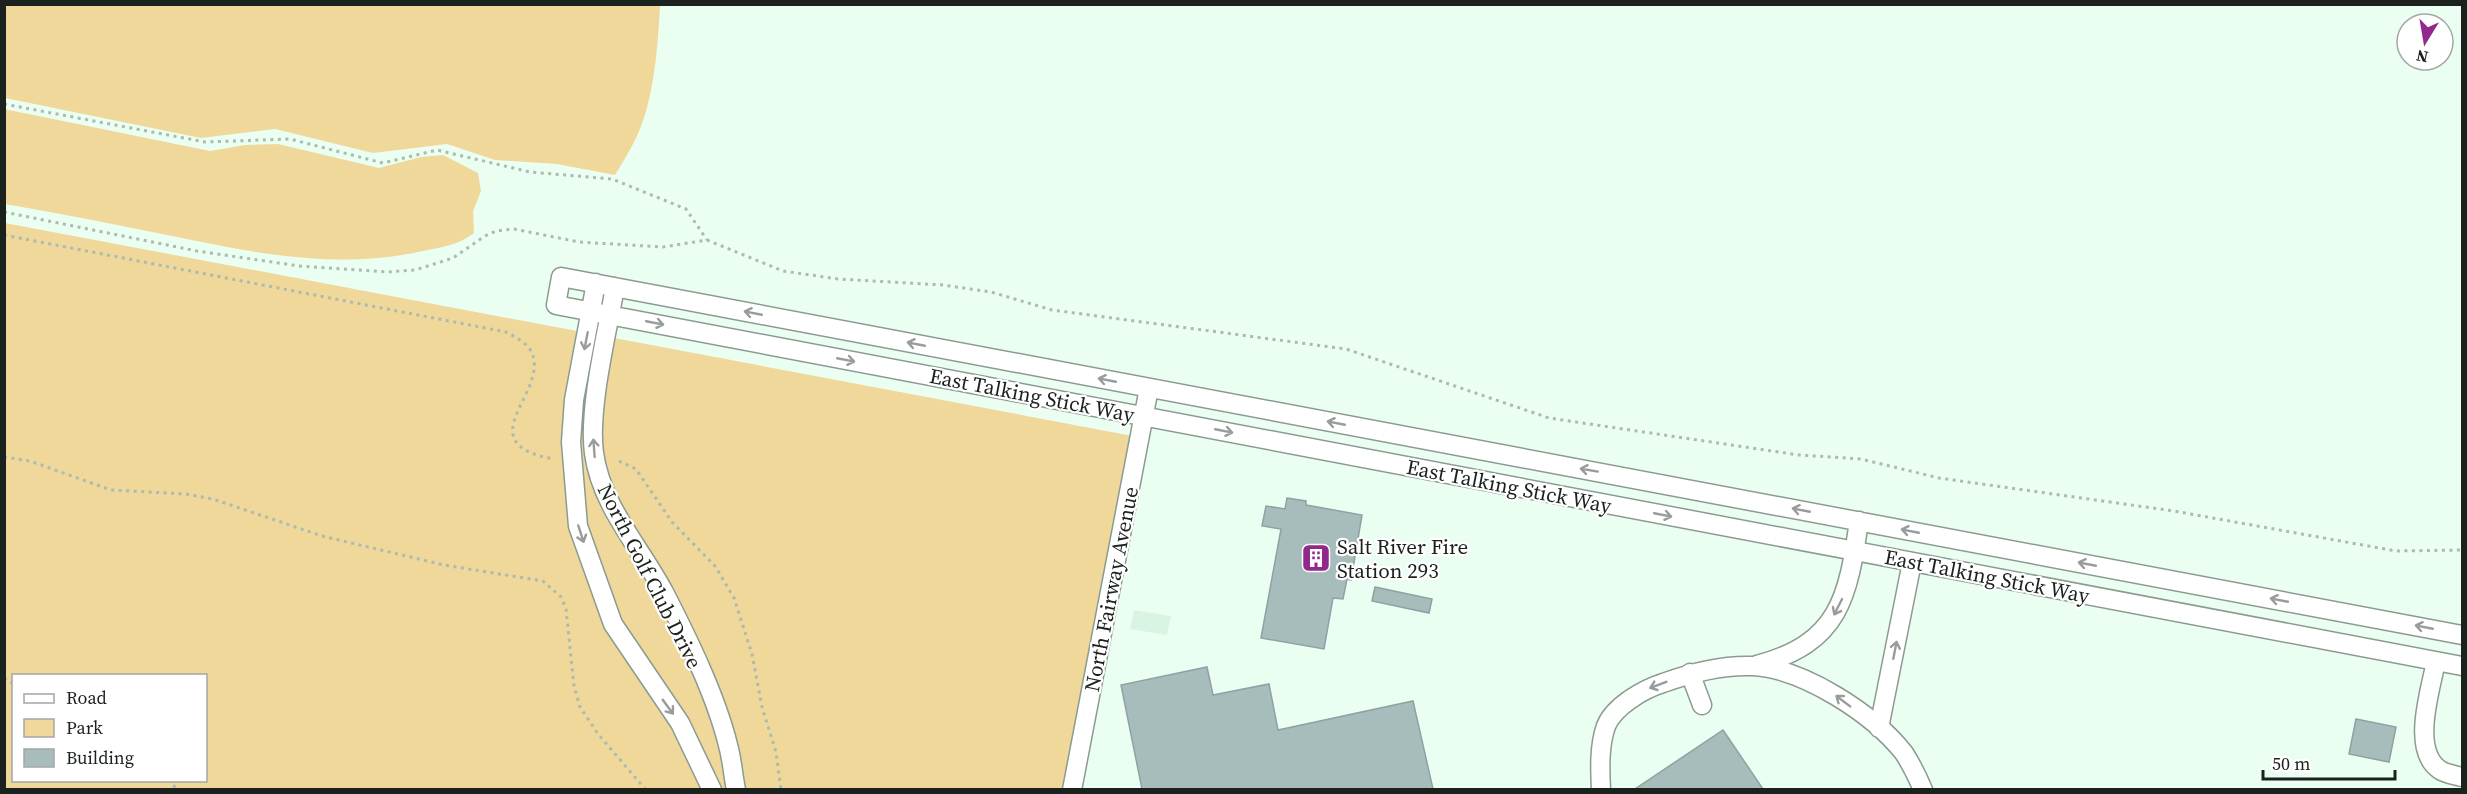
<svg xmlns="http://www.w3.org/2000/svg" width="2467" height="794" font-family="'Source Serif 4',serif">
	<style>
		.built { fill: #daf4e4 }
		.green { fill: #efd899; fill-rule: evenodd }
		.building { fill: #a7bdbc; stroke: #8da2a1; stroke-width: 1.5 }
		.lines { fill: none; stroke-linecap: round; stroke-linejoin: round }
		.minor-casing { stroke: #8b9b91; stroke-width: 21 }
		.path { stroke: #abbbb1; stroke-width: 3; stroke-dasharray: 3 4.5; stroke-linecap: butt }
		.minor { stroke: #fff; stroke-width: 18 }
		.oneway { stroke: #989c9a }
		.labels { text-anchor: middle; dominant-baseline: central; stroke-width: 4.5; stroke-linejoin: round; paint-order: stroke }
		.street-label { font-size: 21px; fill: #1b221e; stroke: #fff }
		.poi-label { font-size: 21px; fill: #1b221e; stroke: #fff; text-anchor: start }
	</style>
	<rect width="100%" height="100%" fill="#ebfef2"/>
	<path class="built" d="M 1134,610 L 1171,616 L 1167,635 L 1130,629 Z"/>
	<path class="green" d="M 4,5 L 5,4 L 660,5 C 658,45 654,102 636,138 C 630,151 622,163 615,175 L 557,164 L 495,160 L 447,144 L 373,153 L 275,129 L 201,138 L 5,98 Z
		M 4,109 L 210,151 L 245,145 L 278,144 L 379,168 L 421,157 L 443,155 L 478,173 L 481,191 L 473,211 L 474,233 C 459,245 442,247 423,251 C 335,271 249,252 162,234 C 109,223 57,213 5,204 Z
		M 5,223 L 1138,437 L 1077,789 L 5,789 ZM 14,676 L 206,676 L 206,780 L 14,780 Z"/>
	<path class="building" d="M 1287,498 L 1306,501 L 1306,505 L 1362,515 L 1351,580 L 1347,579 L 1343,599 L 1333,598 L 1324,649 L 1261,638 L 1281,529 L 1262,526 L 1266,506 L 1285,509 Z
		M 1375,587 L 1432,599 L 1429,613 L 1372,601 Z
		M 1207,667 L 1213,695 L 1269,684 L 1278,730 L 1413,701 L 1433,789 L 1142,789 L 1121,685 Z
		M 2356,719 L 2396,727 L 2389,762 L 2349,754 Z
		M 1723,730 L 1763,789 L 1635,789 Z"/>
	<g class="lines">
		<g class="minor-casing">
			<path id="minor" d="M 596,283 L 574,400 L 571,442 L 578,526 L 613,624 L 680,723 L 712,790
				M 615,287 C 607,333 588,409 594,453 C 601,506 641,548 665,594 C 688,639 716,696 728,745 C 732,759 733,775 736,790
				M 2462,635 L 561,277 L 556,305 L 2462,666
				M 2436,661 C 2431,689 2410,750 2440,770 C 2446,774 2455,775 2462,777
				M 1757,665 C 1840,643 1848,597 1859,521
				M 1690,673 L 1702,705
				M 1879,728 L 1912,562
				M 1072,790 L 1149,388
				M 1601,790 C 1600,769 1599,746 1606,726 C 1614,706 1644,689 1663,683 C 1693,672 1721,665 1752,666 C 1803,668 1873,714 1904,753 C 1911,764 1918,778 1923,790"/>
		</g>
		<path class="path" d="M 4,104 L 205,142 L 290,139 L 383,163 L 437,150 L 530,172 L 612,179 L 686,209 L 707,240
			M 4,212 L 197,251 L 299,266 L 387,272 L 415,270 L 453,258 L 485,236 L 496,231 L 514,229 L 579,242 L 663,247 L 707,240 L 783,271 L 838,279 L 943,285 L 991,292 L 1052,310 L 1346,349 L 1549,418 L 1799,455 L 1861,459 L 1939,478 L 2174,511 L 2396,551 L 2462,550
			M 4,235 L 506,332 C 515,337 526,342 531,351 C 552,391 464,443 554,459
			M 4,457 L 30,461 L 111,490 L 186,494 L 213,499 L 322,536 L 444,565 L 543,581 L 561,597 L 566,609 L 574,686 L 580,707 L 598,734 L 646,790
			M 619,461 L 636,469 L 672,522 L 715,566 L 734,598 L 752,654 L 762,707 L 776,752 L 781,790
			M 4,678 L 14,684
			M 168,780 L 178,790"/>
		<use href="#minor" class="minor"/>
	</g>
	<defs><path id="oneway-shaft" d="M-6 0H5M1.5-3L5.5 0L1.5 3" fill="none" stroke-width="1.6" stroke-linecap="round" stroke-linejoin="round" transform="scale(1.5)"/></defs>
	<g class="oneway">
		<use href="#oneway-shaft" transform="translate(753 313) rotate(-169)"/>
		<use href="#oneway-shaft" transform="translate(655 323) rotate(11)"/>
		<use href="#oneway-shaft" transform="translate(586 341) rotate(101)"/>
		<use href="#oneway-shaft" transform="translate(916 344) rotate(-169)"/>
		<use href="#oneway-shaft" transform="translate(846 360) rotate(11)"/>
		<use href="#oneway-shaft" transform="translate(1107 380) rotate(-169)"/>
		<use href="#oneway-shaft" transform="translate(1336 423) rotate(-169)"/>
		<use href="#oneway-shaft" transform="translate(1224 431) rotate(11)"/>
		<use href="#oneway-shaft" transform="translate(594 448) rotate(-94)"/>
		<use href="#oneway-shaft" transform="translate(1589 470) rotate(-170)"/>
		<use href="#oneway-shaft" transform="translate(1801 510) rotate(-169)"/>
		<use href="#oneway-shaft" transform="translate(1663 515) rotate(11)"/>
		<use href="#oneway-shaft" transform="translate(1910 531) rotate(-169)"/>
		<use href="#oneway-shaft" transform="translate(581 534) rotate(72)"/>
		<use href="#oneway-shaft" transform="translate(2087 564) rotate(-169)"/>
		<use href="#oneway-shaft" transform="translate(2279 600) rotate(-169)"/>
		<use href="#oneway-shaft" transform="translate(1838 607) rotate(117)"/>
		<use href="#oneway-shaft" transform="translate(2424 627) rotate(-169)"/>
		<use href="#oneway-shaft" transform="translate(1895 650) rotate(-79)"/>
		<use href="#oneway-shaft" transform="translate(1658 685) rotate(159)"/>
		<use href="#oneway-shaft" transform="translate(1843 701) rotate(-143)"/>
		<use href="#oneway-shaft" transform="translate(668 707) rotate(54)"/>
	</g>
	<defs>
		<g id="building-square" transform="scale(1.5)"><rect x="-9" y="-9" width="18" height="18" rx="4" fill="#91288c" stroke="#fff"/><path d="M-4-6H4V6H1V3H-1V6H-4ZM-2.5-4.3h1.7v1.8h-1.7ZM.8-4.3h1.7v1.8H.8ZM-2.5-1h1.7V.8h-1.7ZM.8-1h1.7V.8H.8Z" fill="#fff"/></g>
	</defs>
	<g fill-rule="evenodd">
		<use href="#building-square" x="1316" y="558"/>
	</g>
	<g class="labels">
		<g class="street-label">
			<text transform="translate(1032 395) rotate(11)">East Talking Stick Way</text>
			<text transform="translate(1509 486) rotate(11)">East Talking Stick Way</text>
			<text transform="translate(650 576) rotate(63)">North Golf Club Drive</text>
			<text transform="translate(1987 576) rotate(11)">East Talking Stick Way</text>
			<text transform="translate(1111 589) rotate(-79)">North Fairway Avenue</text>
		</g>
		<g class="poi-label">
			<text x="1337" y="546">Salt River Fire<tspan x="1337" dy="24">Station 293</tspan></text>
		</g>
	</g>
	<rect width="2467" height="794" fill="none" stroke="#1b221e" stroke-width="12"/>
	<rect x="12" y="674" width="195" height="108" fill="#ffffff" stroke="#a4a7a5" stroke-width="1.5"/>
	<rect x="24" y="694" width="30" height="9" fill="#ffffff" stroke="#a4a7a5" stroke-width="1.5"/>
	<text x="66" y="704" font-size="18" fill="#1b221e">Road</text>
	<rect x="24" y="719" width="30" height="18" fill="#efd899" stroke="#a4a7a5" stroke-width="1.5"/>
	<text x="66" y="734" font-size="18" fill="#1b221e">Park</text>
	<rect x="24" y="749" width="30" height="18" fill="#a7bdbc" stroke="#a4a7a5" stroke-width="1.5"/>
	<text x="66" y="764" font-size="18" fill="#1b221e">Building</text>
	<g transform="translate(2425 42) rotate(191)"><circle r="28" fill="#ffffff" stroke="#a4a7a5" stroke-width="1.5"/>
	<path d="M0-4.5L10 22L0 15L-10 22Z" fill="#91288c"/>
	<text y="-9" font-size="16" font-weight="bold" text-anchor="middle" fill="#1b221e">N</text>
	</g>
	<path d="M2263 770v9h132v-9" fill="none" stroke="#1b221e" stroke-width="3"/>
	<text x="2272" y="770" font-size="18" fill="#1b221e" stroke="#ffffff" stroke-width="4.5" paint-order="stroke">50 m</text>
</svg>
